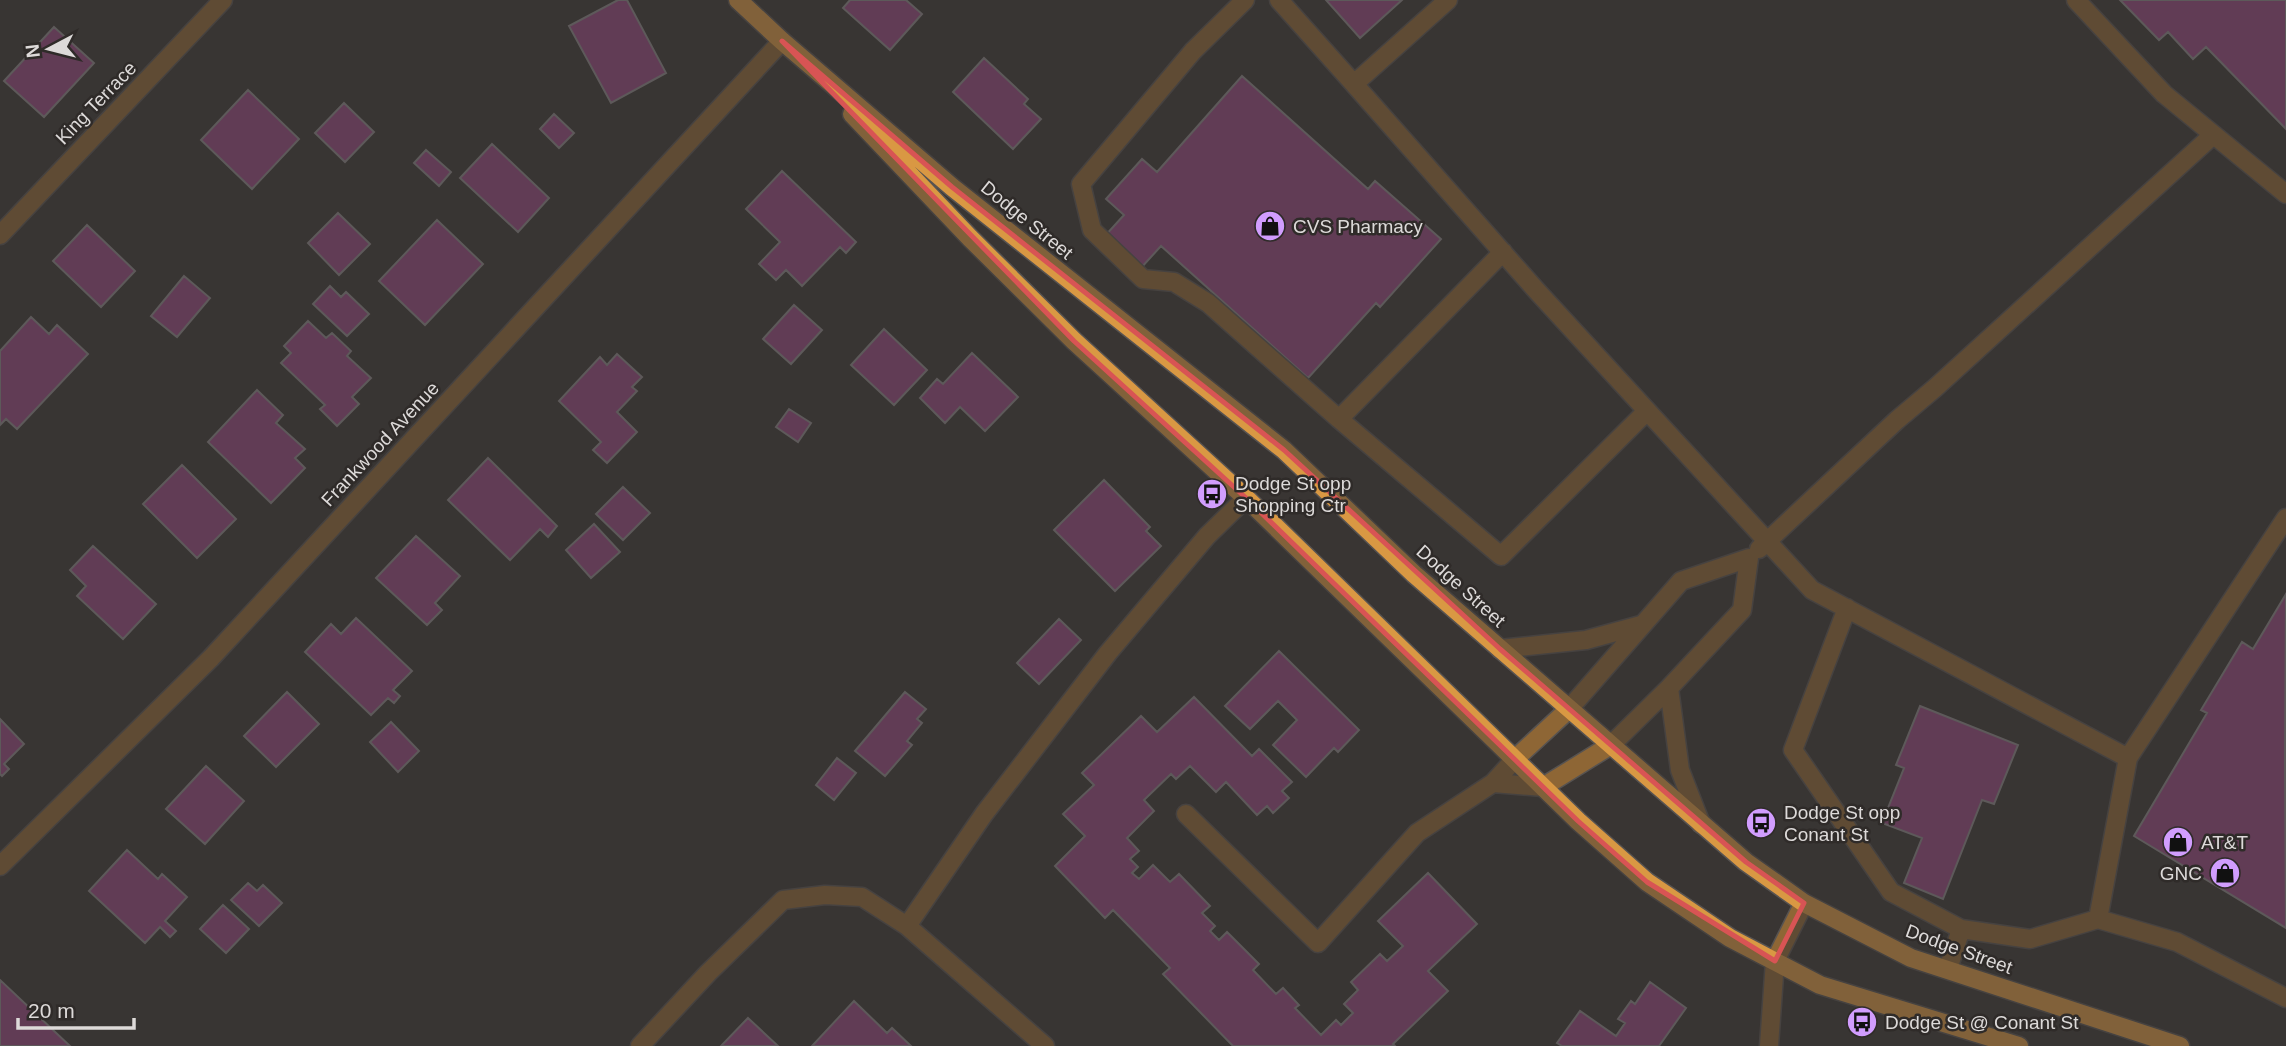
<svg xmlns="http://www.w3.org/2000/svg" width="2286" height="1046" font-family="Helvetica,sans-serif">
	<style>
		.building { fill: #93467f; stroke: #8a8689; stroke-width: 2 }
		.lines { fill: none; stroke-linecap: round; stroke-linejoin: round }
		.minor-casing { stroke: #575351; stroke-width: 21 }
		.major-casing { stroke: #575351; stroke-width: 21 }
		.minor { stroke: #8e6635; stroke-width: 18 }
		.major { stroke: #d99843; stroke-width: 18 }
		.marked { fill: none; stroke: #d85454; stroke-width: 5; stroke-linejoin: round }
		.labels { text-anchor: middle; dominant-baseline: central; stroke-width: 5; stroke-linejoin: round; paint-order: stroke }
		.street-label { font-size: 19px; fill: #dddad9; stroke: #2f2b29 }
		.poi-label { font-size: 19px; fill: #dddad9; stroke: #2f2b29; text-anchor: start }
	</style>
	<rect width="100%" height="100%" fill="#393533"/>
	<path class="building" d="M 618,0 L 627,0 L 666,73 L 611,103 L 569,26 Z
		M 850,0 L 906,0 L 922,14 L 890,50 L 843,8 Z
		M 1326,0 L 1402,0 L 1360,38 Z
		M 2120,0 L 2286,0 L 2286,129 L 2206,47 L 2193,59 L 2168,32 L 2159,40 Z
		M 54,27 L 94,63 L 44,117 L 4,81 Z
		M 984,58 L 1028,99 L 1024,104 L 1041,119 L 1013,149 L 953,92 Z
		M 1242,76 L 1368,189 L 1375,181 L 1441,239 L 1380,307 L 1376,303 L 1308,378 L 1161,246 L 1140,269 L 1104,237 L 1124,215 L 1106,199 L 1142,159 L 1157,172 Z
		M 248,90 L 299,139 L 252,189 L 201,140 Z
		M 344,103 L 374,132 L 345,162 L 315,133 Z
		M 554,114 L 574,133 L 559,148 L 540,129 Z
		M 492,144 L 549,198 L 518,232 L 460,178 Z
		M 426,150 L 451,172 L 439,186 L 414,163 Z
		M 782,171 L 856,242 L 846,253 L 840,247 L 802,286 L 786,270 L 776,280 L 759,264 L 780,242 L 746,209 Z
		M 338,213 L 370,244 L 339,275 L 308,243 Z
		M 437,220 L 483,264 L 425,325 L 379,281 Z
		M 87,225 L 135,271 L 101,307 L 53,261 Z
		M 184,276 L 210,298 L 177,337 L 151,316 Z
		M 330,286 L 341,297 L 346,292 L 369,314 L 347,336 L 313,304 Z
		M 794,305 L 822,330 L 791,364 L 763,339 Z
		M 31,317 L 49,334 L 57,325 L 88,354 L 17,429 L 6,419 L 0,425 L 0,351 Z
		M 308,321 L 326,338 L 332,333 L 351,351 L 347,356 L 371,378 L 352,397 L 359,404 L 337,426 L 320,409 L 325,405 L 281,363 L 291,353 L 284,346 Z
		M 884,329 L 927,370 L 894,405 L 851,365 Z
		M 972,353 L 1018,397 L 985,431 L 960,407 L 945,423 L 920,398 L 937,379 L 943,384 Z
		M 617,354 L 642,377 L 632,387 L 637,391 L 617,412 L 637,432 L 607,463 L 593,450 L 601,442 L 559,401 L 600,357 L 607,365 Z
		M 257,390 L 283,415 L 276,423 L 305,449 L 295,458 L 305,468 L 271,503 L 208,442 Z
		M 789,409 L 811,423 L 798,442 L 776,427 Z
		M 488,458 L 557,526 L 548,537 L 540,529 L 510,560 L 448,500 Z
		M 182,465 L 236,519 L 197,558 L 143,504 Z
		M 1104,480 L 1150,527 L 1146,531 L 1161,546 L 1115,591 L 1054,530 Z
		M 623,487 L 650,513 L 623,540 L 596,514 Z
		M 594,524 L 620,552 L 591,578 L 566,550 Z
		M 416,536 L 460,576 L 435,603 L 442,610 L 427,625 L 376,578 Z
		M 93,546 L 156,604 L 123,639 L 77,596 L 86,586 L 70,570 Z
		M 2286,594 L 2285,761 L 2286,928 L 2134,836 L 2207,713 L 2201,710 L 2242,642 L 2253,649 Z
		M 356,618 L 412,671 L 393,690 L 400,696 L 394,703 L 388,698 L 371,715 L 305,652 L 331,624 L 341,634 Z
		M 1059,619 L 1081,640 L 1039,684 L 1017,663 Z
		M 1279,651 L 1359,730 L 1338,752 L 1334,748 L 1306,777 L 1273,745 L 1297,720 L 1278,701 L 1250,729 L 1225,706 Z
		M 287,692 L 319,724 L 276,767 L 244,736 Z
		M 905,692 L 926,709 L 917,719 L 922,723 L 907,741 L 912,745 L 885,776 L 855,751 Z
		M 1194,697 L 1252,756 L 1259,749 L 1292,782 L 1282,791 L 1289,798 L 1273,813 L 1267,806 L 1257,815 L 1226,782 L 1216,792 L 1190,766 L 1176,779 L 1171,774 L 1144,800 L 1154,811 L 1127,838 L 1139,851 L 1130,859 L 1138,867 L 1132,873 L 1139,879 L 1153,865 L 1170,882 L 1179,874 L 1210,906 L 1202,913 L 1215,926 L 1210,931 L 1219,940 L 1227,932 L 1259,964 L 1253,970 L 1276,994 L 1283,988 L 1299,1005 L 1295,1008 L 1321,1035 L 1336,1020 L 1341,1025 L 1353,1013 L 1344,1004 L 1358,990 L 1351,982 L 1380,954 L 1387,961 L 1403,946 L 1378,921 L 1428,873 L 1477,924 L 1428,971 L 1448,991 L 1393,1044 L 1395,1046 L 1233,1046 L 1163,974 L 1170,968 L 1113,910 L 1105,918 L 1055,866 L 1085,836 L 1063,814 L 1094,785 L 1082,773 L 1141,716 L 1157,732 Z
		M 1920,706 L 2018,745 L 1994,804 L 1982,800 L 1943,899 L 1904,883 L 1922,838 L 1882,823 L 1904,768 L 1896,765 Z
		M 0,719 L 24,744 L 4,764 L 9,769 L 2,776 L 0,774 Z
		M 391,722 L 419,751 L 398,772 L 370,742 Z
		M 837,758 L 856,773 L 834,800 L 816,785 Z
		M 206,766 L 244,801 L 205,844 L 166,809 Z
		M 127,850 L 158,879 L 162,874 L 187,897 L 165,921 L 176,931 L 170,937 L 160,927 L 145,943 L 89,891 Z
		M 248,883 L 257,891 L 263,885 L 282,903 L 259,926 L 231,900 Z
		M 223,905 L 249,929 L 226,953 L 200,929 Z
		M 0,980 L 70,1046 L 0,1046 Z
		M 1650,982 L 1686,1008 L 1659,1046 L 1562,1046 L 1557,1043 L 1580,1011 L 1616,1036 L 1625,1023 L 1618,1019 L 1631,1001 L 1635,1004 Z
		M 854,1001 L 887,1033 L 892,1028 L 911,1046 L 812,1046 Z
		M 748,1018 L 778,1046 L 721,1046 Z"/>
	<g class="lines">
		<g class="minor-casing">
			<path id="minor" d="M 1245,0 L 1193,51 L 1081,184 L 1092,230 L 1143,279 L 1174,282 L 1208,303 L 1339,419
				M 1279,0 L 1354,84
				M 1448,0 L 1354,84 L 1536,290 L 1812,590 L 2128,758
				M 2076,0 L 2164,94 L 2286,194
				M 0,235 L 223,0
				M 1503,252 L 1339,419 L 1501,556 L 1647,411
				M 2286,518 L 2128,758 L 2098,919 L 2177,942 L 2286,998
				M 1759,549 L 1897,420 L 1935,388 L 2213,135
				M 1847,608 L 1793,750 L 1891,892 L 1961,929 L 1948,969
				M 1500,649 L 1586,640 L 1641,625
				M 1669,688 L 1680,770 L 1701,824
				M 1186,814 L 1318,943 L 1417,833 L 1493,783 L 1515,759 L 1569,709 L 1681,581 L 1749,558 L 1742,610 L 1669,688 L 1611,745 L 1543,787 L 1493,783
				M 0,866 L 211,658 L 782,41
				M 907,926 L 984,814 L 1108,653 L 1207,536 L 1246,498
				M 1961,929 L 2030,939 L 2098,919
				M 640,1046 L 708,973 L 783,900 L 825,895 L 862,897 L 907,926 L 1045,1046
				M 1769,1046 L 1775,961 L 1804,903"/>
		</g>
		<g class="major-casing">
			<path id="major" d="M 738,0 L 782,41 L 952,187 L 1284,450 L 1414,574 L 1746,862 L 1804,903 L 1911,958 L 2180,1046
				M 852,114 L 970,238 L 1074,341 L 1246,498 L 1578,821 L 1647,882 L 1730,938 L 1820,985 L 2019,1046"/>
		</g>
		<use href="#minor" class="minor"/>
		<use href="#major" class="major"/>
	</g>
	<path d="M0 0H2286V1046H0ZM 782,41 L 952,187 L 1284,450 L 1500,649 L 1746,862 L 1804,903 L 1775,961 L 1647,882 L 1578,821 L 1246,498 L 1074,341 Z" fill="#393533" fill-opacity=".55" fill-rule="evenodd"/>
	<path class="marked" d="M 782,41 L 952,187 L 1284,450 L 1500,649 L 1746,862 L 1804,903 L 1775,961 L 1647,882 L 1578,821 L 1246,498 L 1074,341 Z"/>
	<defs>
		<g id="shop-disc" transform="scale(1.575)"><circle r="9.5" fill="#d19dfe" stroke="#2f2b29"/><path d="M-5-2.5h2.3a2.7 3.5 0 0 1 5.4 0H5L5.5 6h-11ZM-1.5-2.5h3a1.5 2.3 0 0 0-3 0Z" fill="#111"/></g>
		<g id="bus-disc" transform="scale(1.575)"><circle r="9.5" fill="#d19dfe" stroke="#2f2b29"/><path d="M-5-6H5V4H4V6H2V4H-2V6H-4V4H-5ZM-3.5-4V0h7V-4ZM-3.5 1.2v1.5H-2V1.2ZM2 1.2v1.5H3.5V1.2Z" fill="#111"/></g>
	</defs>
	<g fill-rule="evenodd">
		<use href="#shop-disc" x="1270" y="226"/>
		<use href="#bus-disc" x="1212" y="494"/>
		<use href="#bus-disc" x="1761" y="823"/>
		<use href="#shop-disc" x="2178" y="842"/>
		<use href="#shop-disc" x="2225" y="873"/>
		<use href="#bus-disc" x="1862" y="1022"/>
	</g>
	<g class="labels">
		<g class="street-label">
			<text transform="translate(96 103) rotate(-46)">King Terrace</text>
			<text transform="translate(1027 220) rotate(39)">Dodge Street</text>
			<text transform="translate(380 444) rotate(-47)">Frankwood Avenue</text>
			<text transform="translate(1461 586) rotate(42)">Dodge Street</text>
			<text transform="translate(1959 949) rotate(20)">Dodge Street</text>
		</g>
		<g class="poi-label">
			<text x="1293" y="226">CVS Pharmacy</text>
			<text x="1235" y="483">Dodge St opp<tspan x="1235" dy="22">Shopping Ctr</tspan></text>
			<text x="1784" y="812">Dodge St opp<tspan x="1784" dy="22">Conant St</tspan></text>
			<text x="2201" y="842">AT&amp;T</text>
			<text x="2202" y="873" text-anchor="end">GNC</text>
			<text x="1885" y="1022">Dodge St @ Conant St</text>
		</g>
	</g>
	<g transform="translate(49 49) rotate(263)" stroke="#2f2b29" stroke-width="5" paint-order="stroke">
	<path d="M0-5L12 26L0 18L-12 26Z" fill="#dddad9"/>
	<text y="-10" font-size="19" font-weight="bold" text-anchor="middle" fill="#dddad9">N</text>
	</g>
	<path d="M18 1018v10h116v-10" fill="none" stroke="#dddad9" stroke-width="3.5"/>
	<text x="28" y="1018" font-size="21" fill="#dddad9" stroke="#2f2b29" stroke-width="5" paint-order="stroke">20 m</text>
</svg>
